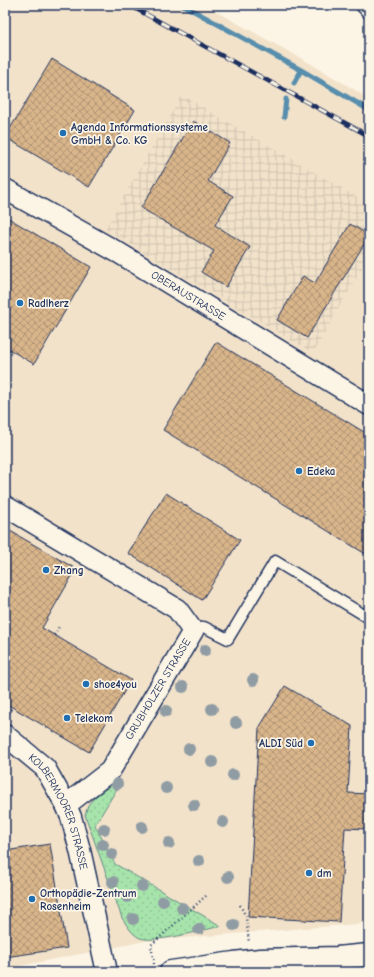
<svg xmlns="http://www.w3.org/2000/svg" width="374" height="977" font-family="'Comic Neue',sans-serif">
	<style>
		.built { fill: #f2e2ca }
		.industrial { fill: url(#industrial-grid) }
		.grass { fill: url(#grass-dots); stroke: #618a84 }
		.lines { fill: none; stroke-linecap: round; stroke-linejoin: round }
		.stream { stroke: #598ead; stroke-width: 5 }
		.building { fill: url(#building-cross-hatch); stroke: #1b2f5e }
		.service-casing { stroke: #1b2f5e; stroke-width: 13 }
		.minor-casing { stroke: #1b2f5e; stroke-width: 23 }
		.secondary-casing { stroke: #1b2f5e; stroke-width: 25 }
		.path { stroke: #1b2f5e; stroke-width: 2.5; stroke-dasharray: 1 3; stroke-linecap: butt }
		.service { stroke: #fcf5e5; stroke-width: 10 }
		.minor { stroke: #fcf5e5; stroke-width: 20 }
		.secondary { stroke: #fcf5e5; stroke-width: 22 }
		.rail-casing { stroke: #1b2f5e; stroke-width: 4.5 }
		.rail { stroke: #fcf5e5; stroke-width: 3; stroke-dasharray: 9; stroke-linecap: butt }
		.tree { fill: #909ca3 }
		.poi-dot { fill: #1f6fb2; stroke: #fcf5e5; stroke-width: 1.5 }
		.labels { text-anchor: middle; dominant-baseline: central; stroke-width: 3.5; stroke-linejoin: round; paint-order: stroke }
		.poi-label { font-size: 11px; font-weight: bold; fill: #1b2f5e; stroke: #fcf5e5; text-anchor: start }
		.street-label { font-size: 11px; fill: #1b2f5e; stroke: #fcf5e5 }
	</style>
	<defs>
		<pattern id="industrial-grid" width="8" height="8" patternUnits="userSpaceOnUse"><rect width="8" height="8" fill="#f2e2ca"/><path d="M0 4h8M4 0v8" fill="none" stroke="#cfc2b0"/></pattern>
		<pattern id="grass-dots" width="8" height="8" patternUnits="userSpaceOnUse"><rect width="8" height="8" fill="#a7e4ab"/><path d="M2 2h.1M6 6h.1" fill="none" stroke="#8fc496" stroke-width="1.8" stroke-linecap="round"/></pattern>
		<pattern id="building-cross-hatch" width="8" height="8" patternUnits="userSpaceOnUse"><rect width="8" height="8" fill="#d9b58a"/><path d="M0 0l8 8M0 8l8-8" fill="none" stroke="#af9474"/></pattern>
	</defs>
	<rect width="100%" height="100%" fill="#fcf5e5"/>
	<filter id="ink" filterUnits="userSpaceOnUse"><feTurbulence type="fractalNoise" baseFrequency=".025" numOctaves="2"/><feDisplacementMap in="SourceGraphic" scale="8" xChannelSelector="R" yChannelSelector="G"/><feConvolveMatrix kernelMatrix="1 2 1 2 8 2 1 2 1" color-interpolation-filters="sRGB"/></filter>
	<g filter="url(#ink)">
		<path class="built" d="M 5,5 L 204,5 L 306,61 L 355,90 L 369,99 L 369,923 L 146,941 L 5,969 Z"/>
		<path class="industrial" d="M 182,95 L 369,204 L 369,256 L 313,353 L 105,229 Z"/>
		<path class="grass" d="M 119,780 L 121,782 L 95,825 L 115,864 L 221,926 C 204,930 150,945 138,937 C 131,933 126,924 122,918 L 85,815 L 88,805 L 96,796 Z"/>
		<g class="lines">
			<path class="stream" d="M 183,5 L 301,70 L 294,83
				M 301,70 L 369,110
				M 284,117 L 286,99"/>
		</g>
		<path class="building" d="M 52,59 L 135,110 L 89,187 L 5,137 Z
			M 193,121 L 230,143 L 208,181 L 233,196 L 215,225 L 250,247 L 226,287 L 201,272 L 214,251 L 141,208 Z
			M 5,216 L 91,267 L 34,364 L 5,347 Z
			M 350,224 L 369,235 L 369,236 L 307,338 L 277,320 L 303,276 L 315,283 Z
			M 216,342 L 369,435 L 369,556 L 163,430 Z
			M 166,493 L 240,540 L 202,600 L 128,553 Z
			M 5,528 L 76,569 L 42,628 L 131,680 L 89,752 L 5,703 Z
			M 285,686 L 352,726 L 348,793 L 369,794 L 367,829 L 345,828 L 339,922 L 248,917 L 259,728 Z
			M 50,844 L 67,948 L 5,957 L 5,851 Z"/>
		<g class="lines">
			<g class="service-casing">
				<path id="service" d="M 360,5 L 369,14
					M 193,631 L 204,627 L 228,639 L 275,561 L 369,618"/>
			</g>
			<g class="minor-casing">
				<g id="minor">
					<path id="s1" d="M 5,189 L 119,253 L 369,405"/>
					<path d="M 5,506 L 177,609 L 193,631 L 110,771 L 66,805"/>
					<path id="s2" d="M 5,735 L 45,768 L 66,805 L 71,817 L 80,850 L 107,972"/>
				</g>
			</g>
			<g class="secondary-casing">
				<path id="secondary" d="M 171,972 L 234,963 L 260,960 L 337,958 L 369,955"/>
			</g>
			<path class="path" d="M 54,635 L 60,625
				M 7,717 L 12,707
				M 240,905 L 246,917 L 249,943
				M 154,964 L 151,945 L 208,894"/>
			<use href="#service" class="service"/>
			<use href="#minor" class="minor"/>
			<use href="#secondary" class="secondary"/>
			<g class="rail-casing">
				<path id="rail" d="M 129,5 L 369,136"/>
			</g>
			<use href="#rail" class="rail"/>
		</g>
		<g class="tree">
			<circle cx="205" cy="650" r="6"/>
			<circle cx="253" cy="680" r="6"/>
			<circle cx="183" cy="687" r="6"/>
			<circle cx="212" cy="709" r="6"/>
			<circle cx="166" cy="711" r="6"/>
			<circle cx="236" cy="723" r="6"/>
			<circle cx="189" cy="749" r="6"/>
			<circle cx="212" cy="762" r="6"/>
			<circle cx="233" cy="775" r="6"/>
			<circle cx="117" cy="784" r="6"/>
			<circle cx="166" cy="788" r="6"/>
			<circle cx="194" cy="805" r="6"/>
			<circle cx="223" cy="822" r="6"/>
			<circle cx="142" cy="827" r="6"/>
			<circle cx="104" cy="829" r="6"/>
			<circle cx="169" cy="843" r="6"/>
			<circle cx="103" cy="845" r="6"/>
			<circle cx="112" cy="854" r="6"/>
			<circle cx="199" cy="861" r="6"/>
			<circle cx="228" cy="877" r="6"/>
			<circle cx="113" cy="882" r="6"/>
			<circle cx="142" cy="886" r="6"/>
			<circle cx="127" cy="897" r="6"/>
			<circle cx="163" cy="901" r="6"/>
			<circle cx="182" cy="908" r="6"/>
			<circle cx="133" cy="919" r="6"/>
			<circle cx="234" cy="925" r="6"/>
			<circle cx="199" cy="929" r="6"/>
		</g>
	</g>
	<g class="poi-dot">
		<circle cx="63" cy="133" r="4"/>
		<circle cx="20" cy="303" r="4"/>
		<circle cx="299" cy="471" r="4"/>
		<circle cx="46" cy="570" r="4"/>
		<circle cx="86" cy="684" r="4"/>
		<circle cx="67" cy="718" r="4"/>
		<circle cx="311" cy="743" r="4"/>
		<circle cx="309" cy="873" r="4"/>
		<circle cx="32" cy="899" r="4"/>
	</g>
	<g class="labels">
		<g class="poi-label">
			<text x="71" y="127">Agenda Informationssysteme<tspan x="71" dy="13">GmbH &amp; Co. KG</tspan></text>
			<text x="28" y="303">Radlherz</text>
			<text x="307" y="471">Edeka</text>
			<text x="54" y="570">Zhang</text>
			<text x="94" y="684">shoe4you</text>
			<text x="75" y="718">Telekom</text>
			<text x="303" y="743" text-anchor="end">ALDI Süd</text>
			<text x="317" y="873">dm</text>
			<text x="40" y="893">Orthopädie-Zentrum<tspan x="40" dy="13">Rosenheim</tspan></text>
		</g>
		<g class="street-label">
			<text stroke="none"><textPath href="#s1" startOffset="212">OBERAUSTRASSE</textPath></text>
			<text transform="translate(158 689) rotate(-59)">GRUBHOLZER STRASSE</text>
			<text stroke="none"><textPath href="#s2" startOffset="97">KOLBERMOORER STRASSE</textPath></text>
		</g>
	</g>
	<rect width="374" height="977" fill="none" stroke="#fcf5e5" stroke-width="20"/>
	<rect x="10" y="10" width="354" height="957" fill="none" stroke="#1b2f5e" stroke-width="1.5" filter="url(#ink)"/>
</svg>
